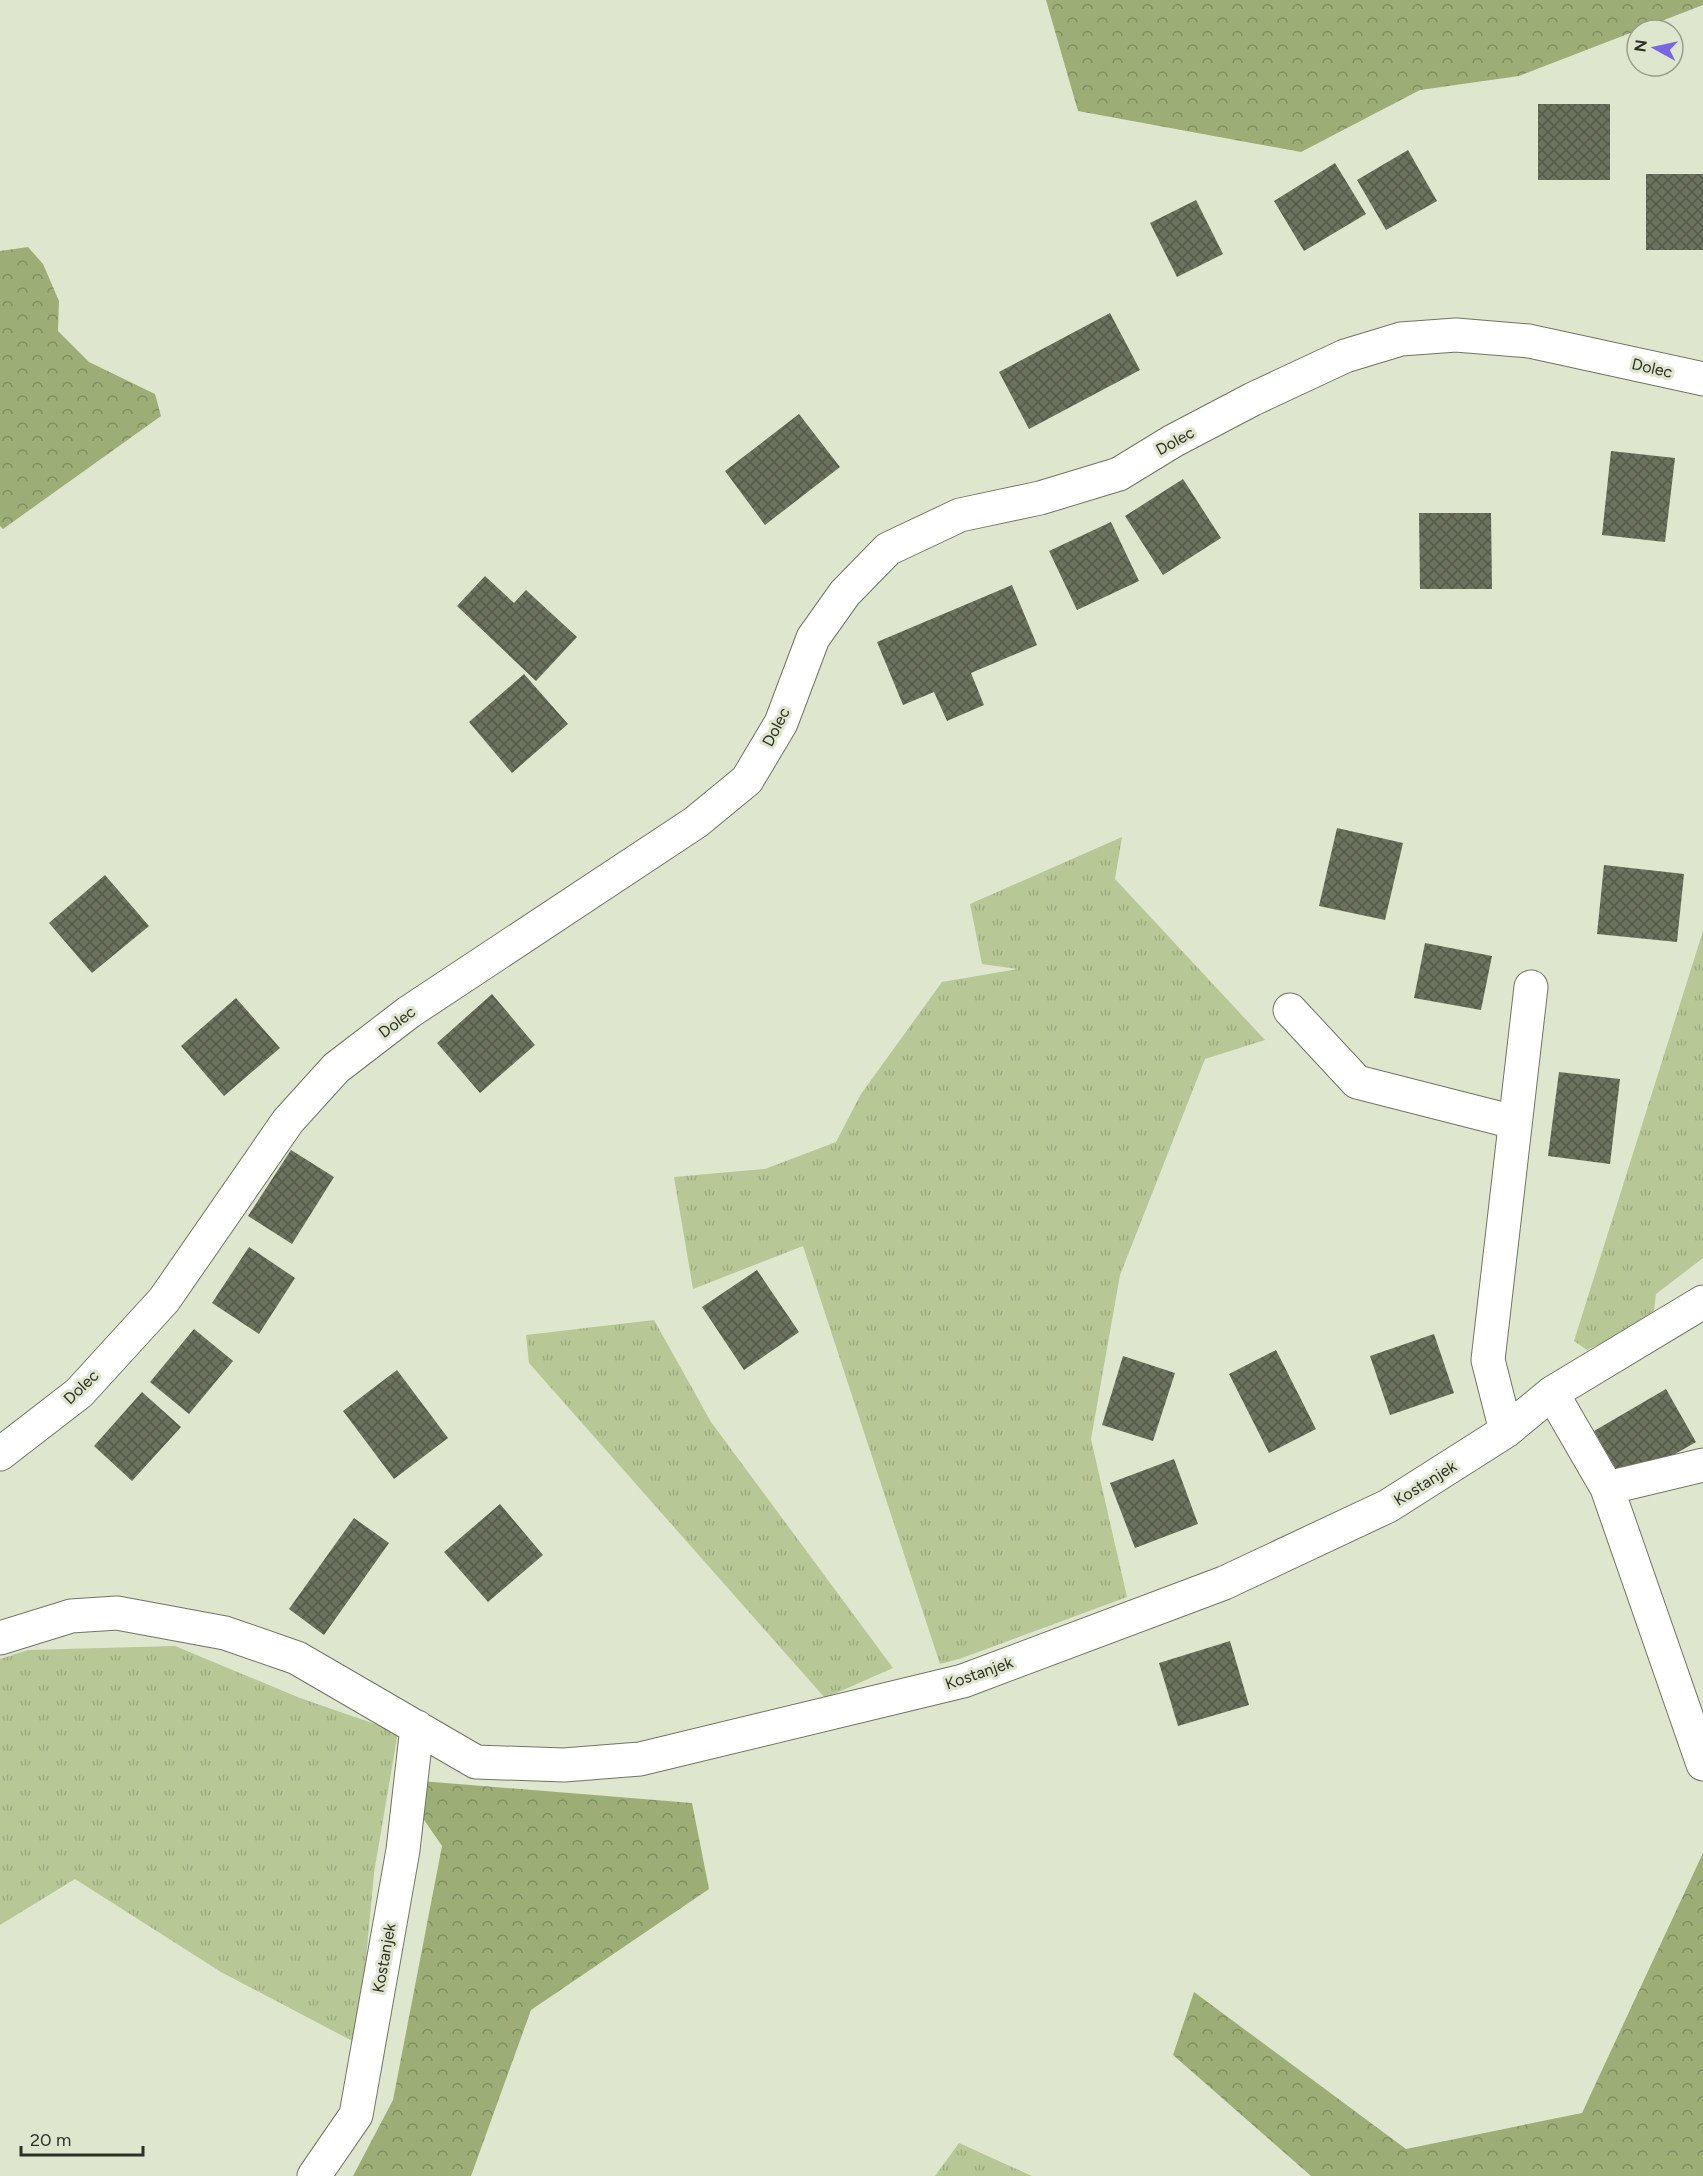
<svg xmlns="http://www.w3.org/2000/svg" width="1703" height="2176" font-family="Figtree,sans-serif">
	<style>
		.grass { fill: url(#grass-tufts) }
		.forest { fill: url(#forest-crowns) }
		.building { fill: url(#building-cross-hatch) }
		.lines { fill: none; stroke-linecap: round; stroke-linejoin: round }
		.minor-casing { stroke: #6f7561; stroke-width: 35 }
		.minor { stroke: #fff; stroke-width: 33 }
		.labels { text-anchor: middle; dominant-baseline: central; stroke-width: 6; stroke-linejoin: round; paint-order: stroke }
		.street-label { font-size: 16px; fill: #2d3027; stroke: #dee6ce }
	</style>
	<defs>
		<pattern id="grass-tufts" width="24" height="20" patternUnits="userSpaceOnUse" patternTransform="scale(1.5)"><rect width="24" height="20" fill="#b7c795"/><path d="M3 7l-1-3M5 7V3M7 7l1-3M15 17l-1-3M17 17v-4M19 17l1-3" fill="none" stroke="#9eab80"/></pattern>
		<pattern id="forest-crowns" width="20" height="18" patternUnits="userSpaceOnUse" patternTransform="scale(1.5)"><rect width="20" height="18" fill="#9cae75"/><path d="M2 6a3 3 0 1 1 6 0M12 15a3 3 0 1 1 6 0" fill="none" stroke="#808e60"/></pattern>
		<pattern id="building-cross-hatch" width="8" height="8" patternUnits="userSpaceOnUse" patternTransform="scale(1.5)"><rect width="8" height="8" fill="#6b725d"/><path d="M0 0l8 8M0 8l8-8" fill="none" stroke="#545949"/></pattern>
	</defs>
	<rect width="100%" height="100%" fill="#dee6ce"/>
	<path class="grass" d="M 1122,837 L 1115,879 L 1265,1040 L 1205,1059 L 1120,1275 L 1091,1439 L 1127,1597 L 962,1658 L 940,1664 L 803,1246 L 693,1289 L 674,1177 L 765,1169 L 836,1142 L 861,1094 L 942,982 L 1018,969 L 982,964 L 970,904 Z
		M 1703,931 L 1703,1258 L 1656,1294 L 1654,1311 L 1604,1342 L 1587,1350 L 1574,1341 Z
		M 654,1320 L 711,1422 L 893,1668 L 825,1698 L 529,1363 L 526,1335 Z
		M 175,1646 L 300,1698 L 398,1732 L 374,1873 L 358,2044 L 221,1972 L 75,1879 L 0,1925 L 0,1659 L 28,1650 Z
		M 959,2143 L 1032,2176 L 935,2176 Z"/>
	<path class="forest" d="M 1046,0 L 1703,0 L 1703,5 L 1519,76 L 1420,90 L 1301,152 L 1078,111 Z
		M 28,247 L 43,264 L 59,301 L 58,331 L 89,362 L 155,394 L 161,416 L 3,529 L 0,526 L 0,251 Z
		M 396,1779 L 692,1803 L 709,1889 L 531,2010 L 471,2176 L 353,2176 L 393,2100 L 442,1846 Z
		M 1703,1853 L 1703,2176 L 1311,2176 L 1173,2055 L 1194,1992 L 1406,2149 L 1582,2113 Z"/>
	<path class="building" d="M 1538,104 L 1610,104 L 1610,180 L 1538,180 Z
		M 1408,150 L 1437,201 L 1386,230 L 1357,180 Z
		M 1335,163 L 1366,214 L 1304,251 L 1274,201 Z
		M 1646,174 L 1703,174 L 1703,250 L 1646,250 Z
		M 1196,200 L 1223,254 L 1177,277 L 1150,223 Z
		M 1110,313 L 1140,370 L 1029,429 L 999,372 Z
		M 799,414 L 840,467 L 765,525 L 725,471 Z
		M 1611,451 L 1675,458 L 1665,542 L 1602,535 Z
		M 1183,479 L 1221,538 L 1163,575 L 1125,516 Z
		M 1419,513 L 1491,513 L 1492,589 L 1420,589 Z
		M 1111,522 L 1139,581 L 1077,610 L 1049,551 Z
		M 485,576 L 514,603 L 526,590 L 577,637 L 536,681 L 457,606 Z
		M 1012,585 L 1037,645 L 971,673 L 984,705 L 947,721 L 934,692 L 903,705 L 877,642 Z
		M 524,674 L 568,724 L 512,773 L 469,722 Z
		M 1337,828 L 1403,843 L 1385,920 L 1319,906 Z
		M 1604,865 L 1684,874 L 1677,942 L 1597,934 Z
		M 105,875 L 149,926 L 92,973 L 49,923 Z
		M 1425,943 L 1492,956 L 1481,1010 L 1414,998 Z
		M 492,994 L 535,1045 L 480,1093 L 437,1043 Z
		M 236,998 L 280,1048 L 224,1096 L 181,1046 Z
		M 1559,1072 L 1620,1079 L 1610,1164 L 1548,1156 Z
		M 291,1150 L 334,1177 L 292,1244 L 248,1216 Z
		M 249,1247 L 295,1278 L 259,1334 L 212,1303 Z
		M 757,1270 L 799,1332 L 744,1370 L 702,1307 Z
		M 194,1329 L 233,1361 L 189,1414 L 150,1382 Z
		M 1434,1334 L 1454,1393 L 1390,1415 L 1370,1356 Z
		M 1276,1350 L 1316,1429 L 1269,1453 L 1229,1374 Z
		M 1123,1356 L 1175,1373 L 1153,1441 L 1102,1425 Z
		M 397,1370 L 448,1438 L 394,1479 L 343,1411 Z
		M 1666,1389 L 1696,1442 L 1624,1483 L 1594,1431 Z
		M 142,1392 L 181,1427 L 132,1481 L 94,1446 Z
		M 1174,1459 L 1198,1524 L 1135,1548 L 1110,1483 Z
		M 500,1504 L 543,1555 L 488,1602 L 444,1552 Z
		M 354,1518 L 389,1543 L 324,1635 L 289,1609 Z
		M 1230,1641 L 1249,1705 L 1178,1726 L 1159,1663 Z"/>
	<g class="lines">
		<g class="minor-casing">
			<path id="minor" d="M 1290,1010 L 1357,1082 L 1514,1122
				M 1552,1393 L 1607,1488 L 1703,1764
				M 1506,1431 L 1488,1360 L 1531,987
				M 0,1454 L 79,1393 L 164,1300 L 288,1121 L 336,1068 L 409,1012 L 696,822 L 747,780 L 781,723 L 813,638 L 845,593 L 888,549 L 960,515 L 1040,498 L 1119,474 L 1173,441 L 1253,399 L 1345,356 L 1401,339 L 1456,335 L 1529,341 L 1703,379
				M 1607,1488 L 1703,1465
				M 0,1638 L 71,1616 L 117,1613 L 225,1633 L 297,1658 L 476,1762 L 564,1765 L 640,1759 L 963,1681 L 1224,1583 L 1388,1506 L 1506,1431 L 1552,1393 L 1703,1302
				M 314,2176 L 356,2115 L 403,1850 L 417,1727"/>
		</g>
		<use href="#minor" class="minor"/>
	</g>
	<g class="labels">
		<g class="street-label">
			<text transform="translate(1652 368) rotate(13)">Dolec</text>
			<text transform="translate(1175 441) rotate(-29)">Dolec</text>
			<text transform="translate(776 727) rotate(-63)">Dolec</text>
			<text transform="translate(397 1022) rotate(-37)">Dolec</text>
			<text transform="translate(81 1387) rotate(-44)">Dolec</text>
			<text transform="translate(1425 1483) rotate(-32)">Kostanjek</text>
			<text transform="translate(979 1673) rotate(-19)">Kostanjek</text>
			<text transform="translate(384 1958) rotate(-80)">Kostanjek</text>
		</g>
	</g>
	<g transform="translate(1655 48) rotate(278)"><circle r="28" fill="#dee6ce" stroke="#979d8b" stroke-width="1.5"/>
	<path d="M0-4.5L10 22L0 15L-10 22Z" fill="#7a66e2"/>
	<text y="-9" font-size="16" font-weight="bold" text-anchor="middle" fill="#2d3027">N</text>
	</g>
	<path d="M21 2146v9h122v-9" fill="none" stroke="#2d3027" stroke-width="3"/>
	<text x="30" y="2146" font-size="18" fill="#2d3027" stroke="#dee6ce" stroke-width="4.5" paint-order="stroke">20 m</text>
</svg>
